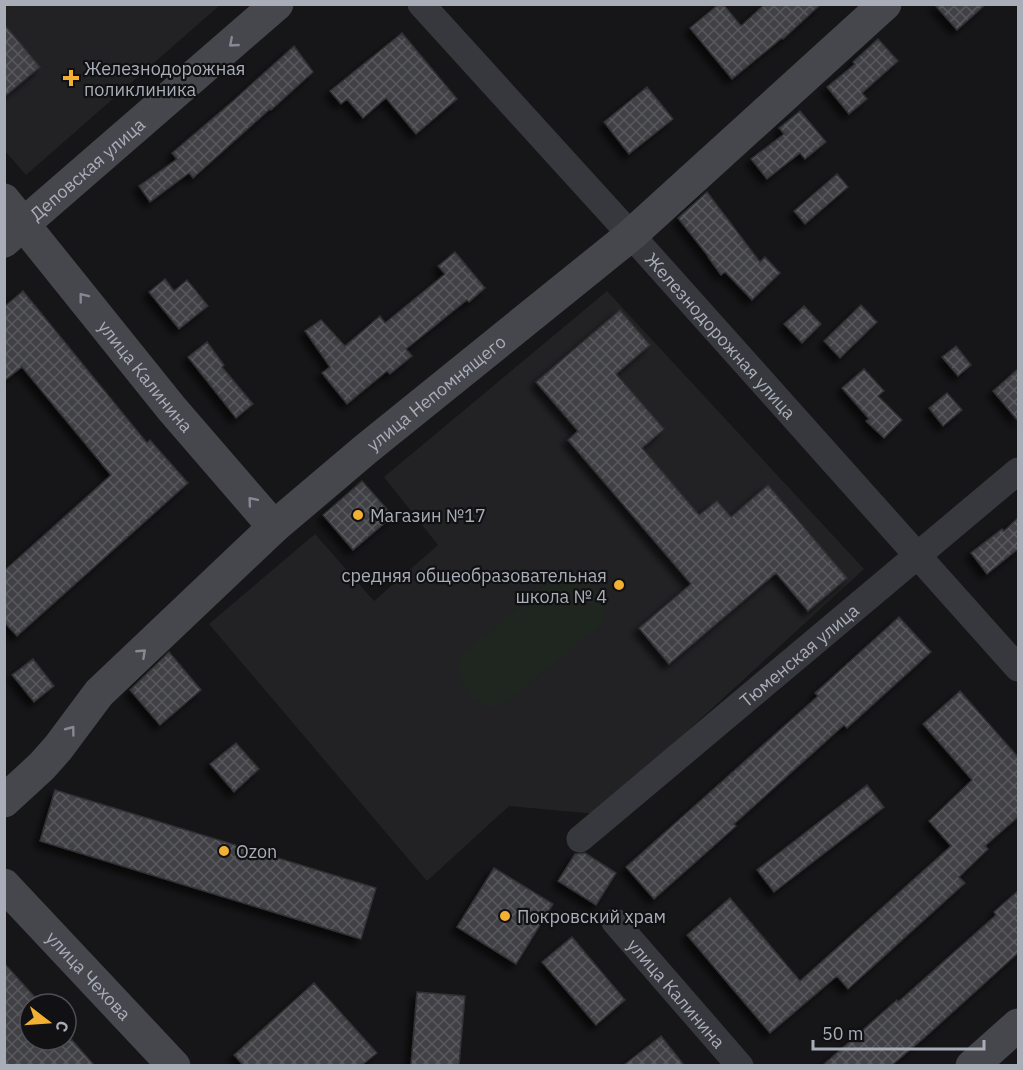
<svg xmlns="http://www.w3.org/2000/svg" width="1023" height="1070" font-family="'IBM Plex Sans',sans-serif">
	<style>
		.built { fill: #222225 }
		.pitch { fill: #1e261f }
		.building { fill: url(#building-cross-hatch); stroke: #303034; stroke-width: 1.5; filter: url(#shadow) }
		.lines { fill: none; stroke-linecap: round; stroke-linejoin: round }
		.street { stroke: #37383d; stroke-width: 27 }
		.secondary { stroke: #45474d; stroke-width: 33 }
		.oneway { stroke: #858993 }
		.poi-dot { fill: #f2b134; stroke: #111113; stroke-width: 2 }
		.labels { text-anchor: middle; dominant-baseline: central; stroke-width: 4.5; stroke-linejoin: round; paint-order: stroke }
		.poi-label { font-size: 18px; fill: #a8adb8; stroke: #111113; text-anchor: start }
		.street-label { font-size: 18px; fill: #a8adb8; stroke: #111113 }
	</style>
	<defs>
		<pattern id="building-cross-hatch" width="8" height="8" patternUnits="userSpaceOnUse" patternTransform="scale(1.5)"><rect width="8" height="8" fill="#404145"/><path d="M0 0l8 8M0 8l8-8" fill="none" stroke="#595a5e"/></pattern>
		<filter id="shadow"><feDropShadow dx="-5.5" dy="5.5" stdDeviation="3" flood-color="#0009"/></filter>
	</defs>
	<rect width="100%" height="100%" fill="#161618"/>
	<path class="built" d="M 4,5 L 220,5 L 26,175 L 5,151 Z
		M 607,291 L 864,569 L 597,814 L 509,806 L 427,881 L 209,624 L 315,534 L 374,601 L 438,545 L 384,477 Z"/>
	<path class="pitch" d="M 561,573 C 567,573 574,572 580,575 C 590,579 602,594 604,605 C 606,611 604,618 602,624 L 506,703 C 503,704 500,706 497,706 C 477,709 453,679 459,660 C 460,657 462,655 464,652 Z"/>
	<path class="building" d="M 719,4 L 723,4 L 741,26 L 765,4 L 821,4 L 783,39 L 782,38 L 732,79 L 690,28 Z
		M 934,4 L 986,4 L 957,30 Z
		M 4,24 L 40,67 L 4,97 Z
		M 402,33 L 457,99 L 416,134 L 386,98 L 363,118 L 347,99 L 341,104 L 330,91 Z
		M 878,39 L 898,61 L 862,93 L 867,99 L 849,114 L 827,87 L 855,64 L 853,62 Z
		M 294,46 L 313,72 L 271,110 L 270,109 L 193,178 L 189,173 L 150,202 L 139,186 L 177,159 L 172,153 L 233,101 Z
		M 647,87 L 673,119 L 629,154 L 604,122 Z
		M 800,111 L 826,142 L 805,159 L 800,153 L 767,179 L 751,159 L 784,134 L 779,128 Z
		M 837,174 L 848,187 L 805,224 L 794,211 Z
		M 707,192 L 760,262 L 765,257 L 780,273 L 752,300 L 725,272 L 721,275 L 708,257 L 708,256 L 678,218 Z
		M 455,252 L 485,288 L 469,302 L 467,300 L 406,349 L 412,356 L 390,374 L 387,371 L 347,404 L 322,373 L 330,367 L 305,331 L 321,320 L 345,346 L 380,316 L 385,323 L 445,274 L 438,266 Z
		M 165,279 L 174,291 L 187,280 L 208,306 L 179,329 L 149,292 Z
		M 23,291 L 147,443 L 150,440 L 188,483 L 17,636 L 4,622 L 4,571 L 111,475 L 22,367 L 4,381 L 4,307 Z
		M 861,305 L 877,322 L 840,358 L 824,341 Z
		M 804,306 L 821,324 L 802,343 L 784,324 Z
		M 620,310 L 650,345 L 616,374 L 664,429 L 642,448 L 699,515 L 717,501 L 731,517 L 768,485 L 847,578 L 808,611 L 776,573 L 669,664 L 639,628 L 691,584 L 568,440 L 578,431 L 536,382 Z
		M 207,342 L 224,365 L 222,367 L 253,404 L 236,418 L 188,357 Z
		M 956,346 L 971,365 L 958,376 L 942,357 Z
		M 864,369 L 884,391 L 878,396 L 902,420 L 884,438 L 866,421 L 869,419 L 842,388 Z
		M 1018,369 L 1018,421 L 993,391 Z
		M 947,393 L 962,410 L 943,426 L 929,408 Z
		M 362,481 L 393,516 L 353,550 L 323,515 Z
		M 1018,518 L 1018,549 L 987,574 L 971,553 L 1002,529 L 1004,531 Z
		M 899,617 L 931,652 L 847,728 L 844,725 L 734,824 L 736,826 L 654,899 L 626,867 L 818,696 L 815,693 Z
		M 169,652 L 201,690 L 160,725 L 130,690 Z
		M 33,659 L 54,686 L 34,702 L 12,675 Z
		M 960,691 L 1018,757 L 1018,817 L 985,846 L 988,849 L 959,877 L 965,883 L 848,989 L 837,976 L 770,1033 L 687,935 L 730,898 L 800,981 L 951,846 L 929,821 L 972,780 L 923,724 Z
		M 236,743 L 259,769 L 234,792 L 210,764 Z
		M 867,785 L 884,807 L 774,892 L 757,870 Z
		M 55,790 L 376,888 L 361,939 L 40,841 Z
		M 585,853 L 616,873 L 596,905 L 558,881 L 575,854 Z
		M 494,868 L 553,904 L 516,964 L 457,927 Z
		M 1018,891 L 1018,953 L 924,1038 L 892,1065 L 823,1065 L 897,1000 L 898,1002 L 996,915 L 994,912 Z
		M 572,937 L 625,1000 L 596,1025 L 542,962 Z
		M 4,963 L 41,1004 L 30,1004 L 30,1040 L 72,1040 L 94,1065 L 4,1065 Z
		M 314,983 L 377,1053 L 362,1065 L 243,1065 L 234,1055 Z
		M 417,992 L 465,996 L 459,1065 L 411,1065 Z
		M 661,1036 L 684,1065 L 624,1065 Z"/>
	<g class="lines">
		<g class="street">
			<path id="s1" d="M 421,4 L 631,235 L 1018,668"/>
			<path id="s2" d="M 580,839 L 1018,471"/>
			<path id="s3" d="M 615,922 L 740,1066"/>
		</g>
		<g class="secondary">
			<path id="s4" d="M 4,200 L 172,409 L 274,527"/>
			<path id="s5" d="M 4,241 L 277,4"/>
			<path id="s6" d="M 4,801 L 42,766 L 58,748 L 99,693 L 274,527 L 366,449 L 631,235 L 885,4"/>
			<path id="s7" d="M 4,885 L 174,1066"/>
			<path d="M 972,1066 L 1018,1025"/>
		</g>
	</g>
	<defs><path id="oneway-chevron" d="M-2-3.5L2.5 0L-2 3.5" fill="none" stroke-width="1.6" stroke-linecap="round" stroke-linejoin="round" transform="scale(1.5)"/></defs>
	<g class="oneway">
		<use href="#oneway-chevron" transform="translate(233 43) rotate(139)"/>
		<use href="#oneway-chevron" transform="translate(83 297) rotate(-128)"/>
		<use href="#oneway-chevron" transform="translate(252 501) rotate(-130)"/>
		<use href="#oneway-chevron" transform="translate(142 653) rotate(-43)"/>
		<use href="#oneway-chevron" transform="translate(71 730) rotate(-53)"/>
	</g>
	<g class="poi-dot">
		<path d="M68 69h6v6h6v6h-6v6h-6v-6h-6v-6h6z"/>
		<circle cx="358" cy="515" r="6"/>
		<circle cx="619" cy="585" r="6"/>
		<circle cx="224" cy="851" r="6"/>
		<circle cx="505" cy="916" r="6"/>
	</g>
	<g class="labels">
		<g class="poi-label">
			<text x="84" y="68">Железнодорожная<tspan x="84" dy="21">поликлиника</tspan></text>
			<text x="370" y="515">Магазин №17</text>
			<text x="607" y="575" text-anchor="end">средняя общеобразовательная<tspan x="607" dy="21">школа № 4</tspan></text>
			<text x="236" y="851">Ozon</text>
			<text x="517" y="916">Покровский храм</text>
		</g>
		<g class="street-label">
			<text stroke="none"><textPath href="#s5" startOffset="110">Деповская улица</textPath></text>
			<text stroke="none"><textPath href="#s1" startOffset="447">Железнодорожная улица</textPath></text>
			<text stroke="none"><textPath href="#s4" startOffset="226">улица Калинина</textPath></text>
			<text stroke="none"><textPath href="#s6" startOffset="596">улица Непомнящего</textPath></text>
			<text stroke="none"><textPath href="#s2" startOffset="286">Тюменская улица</textPath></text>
			<text stroke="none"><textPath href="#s7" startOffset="124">улица Чехова</textPath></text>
			<text stroke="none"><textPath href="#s3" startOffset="94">улица Калинина</textPath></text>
		</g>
	</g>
	<rect width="1023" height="1070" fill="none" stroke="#a8adb8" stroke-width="12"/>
	<g transform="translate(48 1022) rotate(107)"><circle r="28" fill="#111113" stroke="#4d4f55" stroke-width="1.5"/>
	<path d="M0-4.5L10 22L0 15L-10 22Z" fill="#f2b134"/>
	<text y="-9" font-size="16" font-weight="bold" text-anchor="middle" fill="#a8adb8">С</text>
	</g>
	<path d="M813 1040v9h171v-9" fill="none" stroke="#a8adb8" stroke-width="3"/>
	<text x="822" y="1040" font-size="18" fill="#a8adb8" stroke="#111113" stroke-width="4.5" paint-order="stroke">50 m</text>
</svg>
